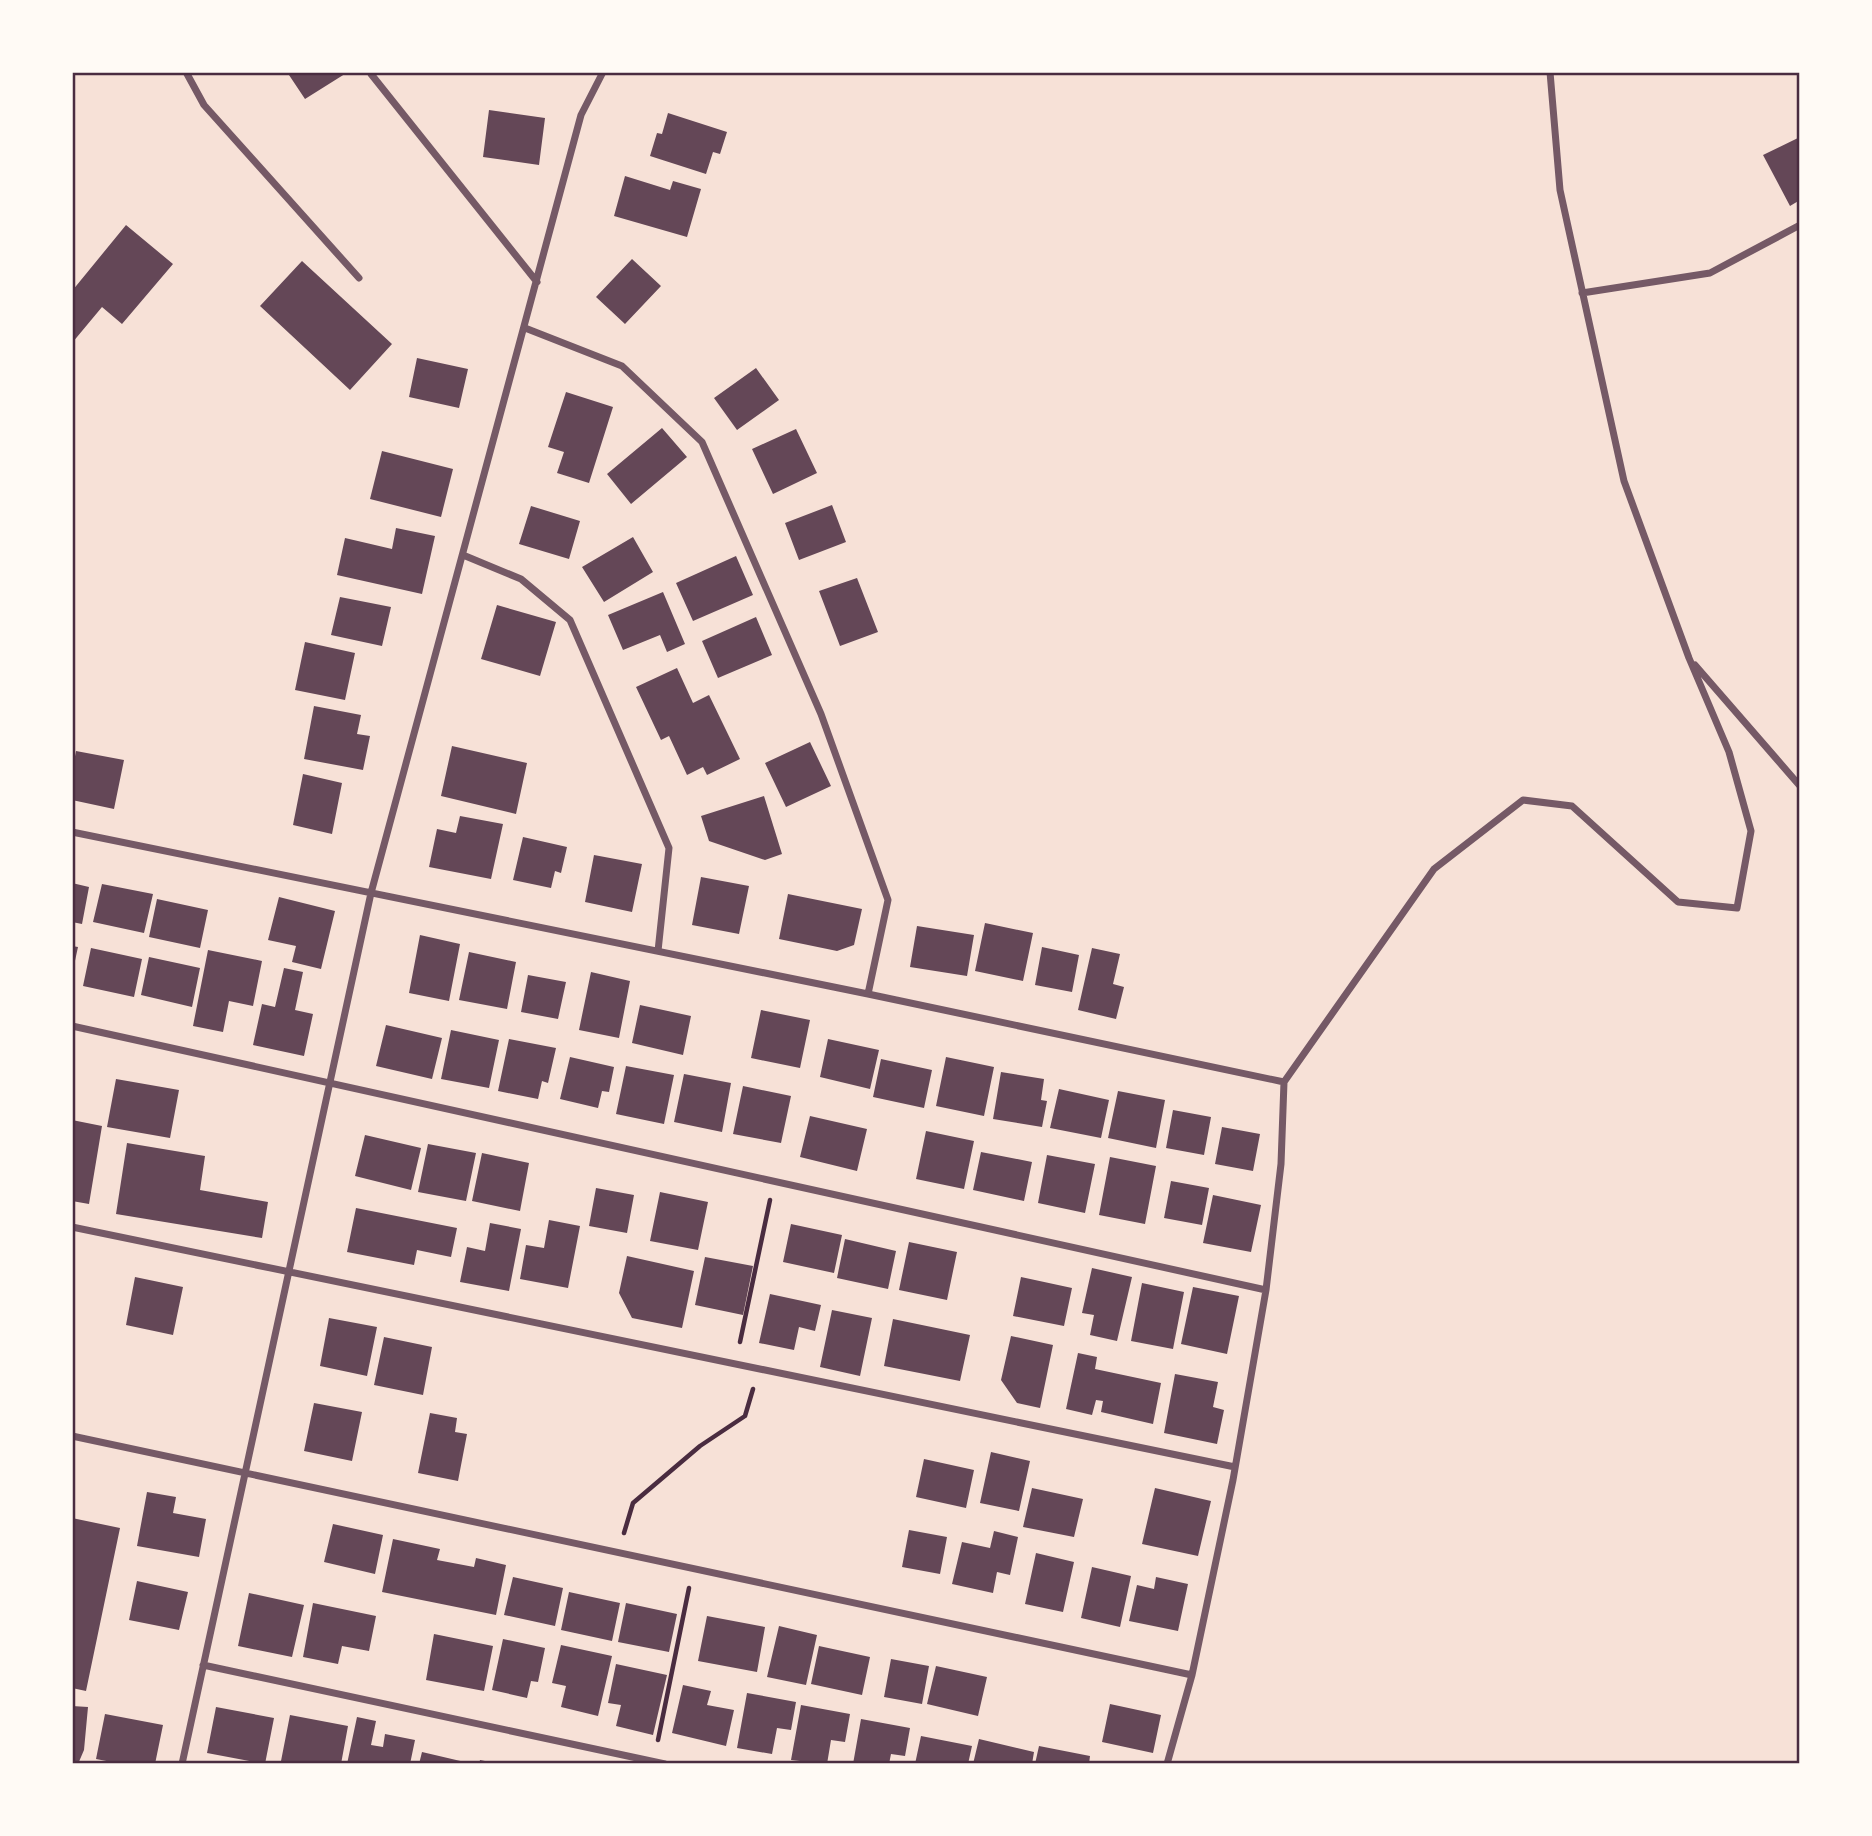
<svg xmlns="http://www.w3.org/2000/svg" width="1872" height="1836" font-family="'Titillium Web',sans-serif">
	<style>
		.building { fill: #644757 }
		.lines { fill: none; stroke-linecap: round; stroke-linejoin: round }
		.path { stroke: #4a2c40; stroke-width: 4.5 }
		.minor { stroke: #755966; stroke-width: 7 }
		.neatline { fill: none; stroke: #4a2c40; stroke-width: 2.5 }
	</style>
	<rect width="100%" height="100%" fill="#f7e1d7"/>
	<path class="building" d="M 287,72 L 348,72 L 305,99 Z
		M 489,110 L 545,118 L 539,165 L 483,157 Z
		M 668,113 L 727,132 L 720,154 L 713,152 L 706,174 L 650,156 L 657,133 L 662,134 Z
		M 1800,137 L 1800,200 L 1790,206 L 1763,155 Z
		M 625,176 L 670,190 L 673,181 L 701,189 L 687,237 L 614,216 Z
		M 126,225 L 173,264 L 122,324 L 102,307 L 72,343 L 72,291 Z
		M 632,259 L 661,286 L 625,324 L 596,297 Z
		M 302,261 L 392,344 L 350,390 L 260,306 Z
		M 417,358 L 468,369 L 459,408 L 409,397 Z
		M 756,368 L 779,400 L 737,430 L 714,398 Z
		M 566,392 L 613,407 L 589,483 L 557,473 L 564,452 L 548,447 Z
		M 662,428 L 687,457 L 631,504 L 607,474 Z
		M 796,429 L 817,473 L 773,494 L 752,449 Z
		M 382,451 L 453,469 L 441,517 L 370,499 Z
		M 832,505 L 846,542 L 799,560 L 785,523 Z
		M 531,506 L 580,521 L 569,559 L 519,544 Z
		M 396,528 L 435,536 L 422,594 L 337,575 L 345,538 L 392,549 Z
		M 633,537 L 653,572 L 604,602 L 582,567 Z
		M 736,556 L 753,595 L 693,621 L 676,583 Z
		M 857,578 L 878,632 L 840,646 L 819,591 Z
		M 663,592 L 685,644 L 667,652 L 660,635 L 623,650 L 608,615 Z
		M 340,597 L 391,607 L 382,646 L 331,635 Z
		M 497,605 L 556,622 L 540,676 L 481,659 Z
		M 756,617 L 772,655 L 718,678 L 702,641 Z
		M 305,642 L 355,653 L 345,700 L 295,690 Z
		M 677,668 L 693,703 L 709,695 L 740,759 L 707,775 L 703,767 L 687,775 L 669,736 L 661,740 L 636,687 Z
		M 314,706 L 361,715 L 357,734 L 370,736 L 363,770 L 304,759 Z
		M 810,742 L 831,786 L 786,807 L 765,763 Z
		M 452,746 L 527,763 L 516,814 L 441,796 Z
		M 76,751 L 124,760 L 114,809 L 72,800 L 72,772 Z
		M 303,774 L 342,783 L 332,834 L 293,825 Z
		M 764,796 L 782,854 L 765,860 L 709,841 L 701,816 Z
		M 460,816 L 503,824 L 491,879 L 429,867 L 437,829 L 456,833 Z
		M 523,837 L 567,847 L 561,873 L 555,871 L 551,888 L 513,880 Z
		M 594,855 L 642,864 L 632,912 L 585,902 Z
		M 701,877 L 749,886 L 739,934 L 692,925 Z
		M 72,883 L 89,887 L 82,924 L 72,922 Z
		M 102,884 L 153,894 L 144,933 L 93,922 Z
		M 788,894 L 862,909 L 854,945 L 837,951 L 779,939 Z
		M 279,897 L 335,911 L 321,969 L 292,962 L 296,946 L 268,940 Z
		M 157,899 L 208,910 L 200,948 L 149,937 Z
		M 985,923 L 1033,933 L 1023,981 L 975,971 Z
		M 917,926 L 974,935 L 967,976 L 910,967 Z
		M 420,935 L 460,944 L 449,1001 L 409,993 Z
		M 72,946 L 78,947 L 73,970 L 72,970 Z
		M 1042,947 L 1079,955 L 1072,992 L 1035,985 Z
		M 91,948 L 142,959 L 134,997 L 83,986 Z
		M 1092,948 L 1120,954 L 1113,984 L 1124,987 L 1116,1019 L 1078,1010 Z
		M 208,950 L 262,961 L 253,1006 L 229,1001 L 223,1032 L 193,1026 Z
		M 469,952 L 516,962 L 507,1009 L 459,1000 Z
		M 149,957 L 200,968 L 192,1007 L 141,995 Z
		M 284,968 L 303,972 L 295,1010 L 313,1014 L 304,1056 L 253,1045 L 262,1004 L 275,1007 Z
		M 591,972 L 630,981 L 619,1038 L 579,1030 Z
		M 528,975 L 566,982 L 558,1019 L 521,1012 Z
		M 640,1005 L 691,1016 L 683,1055 L 632,1043 Z
		M 761,1010 L 810,1020 L 800,1068 L 751,1058 Z
		M 386,1025 L 442,1038 L 432,1079 L 376,1066 Z
		M 451,1030 L 499,1040 L 489,1088 L 441,1079 Z
		M 509,1039 L 556,1048 L 548,1083 L 542,1081 L 538,1099 L 498,1091 Z
		M 828,1039 L 879,1050 L 870,1089 L 820,1077 Z
		M 570,1057 L 614,1067 L 609,1092 L 602,1091 L 598,1108 L 560,1099 Z
		M 946,1057 L 994,1067 L 984,1116 L 936,1106 Z
		M 881,1059 L 932,1070 L 924,1108 L 873,1097 Z
		M 626,1066 L 674,1075 L 664,1124 L 616,1114 Z
		M 1001,1072 L 1044,1079 L 1041,1100 L 1047,1101 L 1042,1127 L 993,1119 Z
		M 684,1074 L 731,1083 L 722,1132 L 674,1122 Z
		M 116,1079 L 179,1090 L 170,1138 L 107,1127 Z
		M 743,1086 L 791,1096 L 781,1143 L 733,1134 Z
		M 1059,1089 L 1109,1100 L 1101,1138 L 1050,1128 Z
		M 1118,1091 L 1165,1100 L 1156,1148 L 1108,1138 Z
		M 1173,1110 L 1211,1117 L 1204,1155 L 1166,1148 Z
		M 810,1116 L 867,1129 L 857,1171 L 800,1157 Z
		M 72,1120 L 102,1126 L 89,1204 L 72,1201 Z
		M 1222,1127 L 1260,1134 L 1253,1171 L 1215,1164 Z
		M 926,1131 L 974,1141 L 964,1189 L 916,1179 Z
		M 365,1135 L 421,1148 L 411,1190 L 355,1176 Z
		M 127,1143 L 205,1156 L 200,1190 L 268,1202 L 262,1238 L 116,1214 Z
		M 428,1144 L 476,1153 L 466,1201 L 418,1192 Z
		M 981,1152 L 1032,1162 L 1024,1201 L 973,1190 Z
		M 482,1153 L 529,1163 L 520,1211 L 472,1201 Z
		M 1047,1155 L 1095,1164 L 1085,1213 L 1038,1203 Z
		M 1110,1157 L 1156,1166 L 1145,1224 L 1099,1215 Z
		M 1171,1181 L 1209,1188 L 1202,1225 L 1164,1218 Z
		M 596,1188 L 634,1195 L 627,1233 L 589,1226 Z
		M 660,1192 L 708,1202 L 698,1250 L 650,1241 Z
		M 1213,1195 L 1261,1205 L 1251,1252 L 1203,1243 Z
		M 356,1208 L 457,1228 L 451,1257 L 417,1250 L 414,1265 L 347,1252 Z
		M 549,1220 L 580,1226 L 568,1288 L 520,1279 L 526,1245 L 544,1248 Z
		M 490,1223 L 521,1229 L 509,1291 L 460,1282 L 467,1247 L 485,1251 Z
		M 791,1224 L 842,1235 L 834,1273 L 783,1262 Z
		M 845,1239 L 896,1251 L 888,1289 L 837,1278 Z
		M 909,1242 L 957,1252 L 947,1300 L 899,1290 Z
		M 627,1256 L 694,1271 L 682,1328 L 632,1318 L 619,1293 Z
		M 705,1257 L 753,1266 L 743,1315 L 695,1305 Z
		M 1092,1268 L 1132,1277 L 1117,1341 L 1090,1335 L 1094,1315 L 1082,1313 Z
		M 135,1277 L 183,1287 L 173,1335 L 126,1325 Z
		M 1021,1277 L 1072,1288 L 1064,1326 L 1013,1316 Z
		M 1142,1283 L 1184,1292 L 1173,1349 L 1131,1341 Z
		M 1193,1287 L 1239,1296 L 1227,1354 L 1181,1344 Z
		M 770,1294 L 821,1305 L 815,1331 L 799,1327 L 794,1350 L 759,1343 Z
		M 832,1310 L 872,1318 L 860,1376 L 820,1367 Z
		M 329,1318 L 377,1327 L 367,1376 L 320,1366 Z
		M 893,1319 L 970,1335 L 960,1381 L 884,1366 Z
		M 1011,1336 L 1053,1345 L 1040,1408 L 1017,1403 L 1001,1380 Z
		M 384,1337 L 432,1347 L 423,1395 L 374,1385 Z
		M 1078,1353 L 1097,1357 L 1095,1369 L 1161,1383 L 1153,1424 L 1101,1412 L 1103,1401 L 1096,1400 L 1092,1415 L 1066,1409 Z
		M 1175,1374 L 1218,1382 L 1213,1407 L 1224,1410 L 1217,1444 L 1164,1433 Z
		M 314,1403 L 362,1412 L 352,1461 L 304,1451 Z
		M 430,1413 L 457,1418 L 455,1432 L 467,1434 L 458,1481 L 418,1473 Z
		M 991,1452 L 1030,1461 L 1019,1511 L 980,1503 Z
		M 924,1459 L 974,1470 L 966,1508 L 916,1497 Z
		M 1032,1488 L 1083,1499 L 1074,1537 L 1023,1527 Z
		M 1155,1488 L 1211,1501 L 1198,1556 L 1142,1544 Z
		M 147,1492 L 176,1497 L 173,1513 L 206,1519 L 199,1557 L 137,1546 Z
		M 72,1518 L 120,1528 L 86,1691 L 72,1688 Z
		M 333,1524 L 383,1535 L 375,1574 L 324,1562 Z
		M 909,1530 L 947,1537 L 940,1574 L 902,1567 Z
		M 994,1531 L 1018,1537 L 1010,1575 L 997,1572 L 993,1593 L 952,1584 L 962,1542 L 990,1548 Z
		M 393,1539 L 440,1549 L 437,1560 L 474,1567 L 476,1558 L 506,1565 L 496,1615 L 382,1592 Z
		M 1036,1553 L 1074,1562 L 1063,1612 L 1025,1604 Z
		M 1092,1567 L 1131,1576 L 1120,1627 L 1081,1618 Z
		M 513,1577 L 563,1588 L 555,1626 L 504,1615 Z
		M 1156,1577 L 1188,1584 L 1178,1631 L 1129,1621 L 1137,1585 L 1154,1589 Z
		M 137,1581 L 188,1592 L 179,1630 L 129,1620 Z
		M 569,1592 L 620,1603 L 612,1641 L 561,1630 Z
		M 249,1593 L 304,1605 L 292,1657 L 238,1646 Z
		M 313,1603 L 376,1616 L 369,1651 L 342,1646 L 338,1664 L 303,1657 Z
		M 626,1603 L 677,1614 L 669,1652 L 618,1642 Z
		M 707,1616 L 765,1627 L 757,1672 L 698,1661 Z
		M 779,1626 L 817,1635 L 806,1685 L 767,1677 Z
		M 434,1634 L 493,1646 L 484,1691 L 426,1680 Z
		M 503,1639 L 545,1648 L 538,1682 L 531,1681 L 527,1698 L 492,1690 Z
		M 561,1645 L 612,1656 L 598,1716 L 561,1707 L 566,1686 L 552,1683 Z
		M 819,1646 L 870,1657 L 862,1695 L 811,1684 Z
		M 891,1659 L 929,1666 L 922,1704 L 884,1697 Z
		M 616,1664 L 667,1675 L 653,1735 L 616,1726 L 621,1705 L 608,1703 Z
		M 936,1666 L 987,1677 L 978,1716 L 927,1704 Z
		M 683,1685 L 711,1691 L 707,1705 L 734,1710 L 726,1746 L 672,1733 Z
		M 747,1693 L 796,1702 L 791,1730 L 777,1728 L 772,1754 L 737,1748 Z
		M 1110,1704 L 1161,1715 L 1153,1753 L 1102,1742 Z
		M 801,1705 L 850,1714 L 845,1742 L 831,1740 L 827,1764 L 791,1760 Z
		M 72,1706 L 88,1707 L 84,1750 L 78,1764 L 72,1764 Z
		M 216,1707 L 274,1718 L 265,1764 L 207,1753 Z
		M 105,1714 L 163,1725 L 155,1764 L 122,1764 L 96,1759 Z
		M 290,1715 L 348,1726 L 341,1764 L 300,1764 L 281,1761 Z
		M 357,1717 L 376,1721 L 371,1745 L 383,1747 L 385,1734 L 415,1740 L 410,1764 L 347,1764 Z
		M 861,1719 L 910,1728 L 905,1756 L 891,1754 L 889,1764 L 853,1764 Z
		M 921,1736 L 972,1746 L 968,1764 L 915,1764 Z
		M 979,1739 L 1034,1752 L 1032,1764 L 973,1764 Z
		M 1039,1746 L 1090,1756 L 1089,1764 L 1035,1764 Z
		M 422,1752 L 469,1763 L 469,1764 L 419,1764 Z
		M 480,1760 L 495,1763 L 495,1764 L 479,1764 Z"/>
	<g class="lines">
		<path class="path" d="M 740,1342 L 770,1200
			M 624,1533 L 633,1503 L 700,1446 L 745,1416 L 753,1389
			M 658,1740 L 689,1588"/>
		<path class="minor" d="M 186,72 L 204,105 L 359,278
			M 374,72 L 371,74 L 537,282
			M 1582,293 L 1710,273 L 1800,225
			M 525,328 L 622,366 L 702,442 L 821,714 L 888,900 L 868,994
			M 463,555 L 521,579 L 570,620 L 669,848 L 658,951
			M 1695,665 L 1800,786
			M 72,832 L 868,994 L 1284,1082
			M 72,1026 L 1266,1290
			M 72,1227 L 1235,1467
			M 72,1436 L 1192,1675
			M 203,1665 L 665,1764
			M 182,1764 L 371,893 L 581,115 L 603,72
			M 1167,1764 L 1192,1675 L 1233,1480 L 1266,1290 L 1281,1164 L 1284,1082 L 1434,869 L 1523,800 L 1572,806 L 1678,902 L 1737,908 L 1751,831 L 1729,752 L 1689,658 L 1624,481 L 1560,190 L 1550,72"/>
	</g>
	<rect width="1872" height="1836" fill="none" stroke="#fffaf5" stroke-width="147"/>
	<rect x="74" y="74" width="1724" height="1688" class="neatline"/>
</svg>
